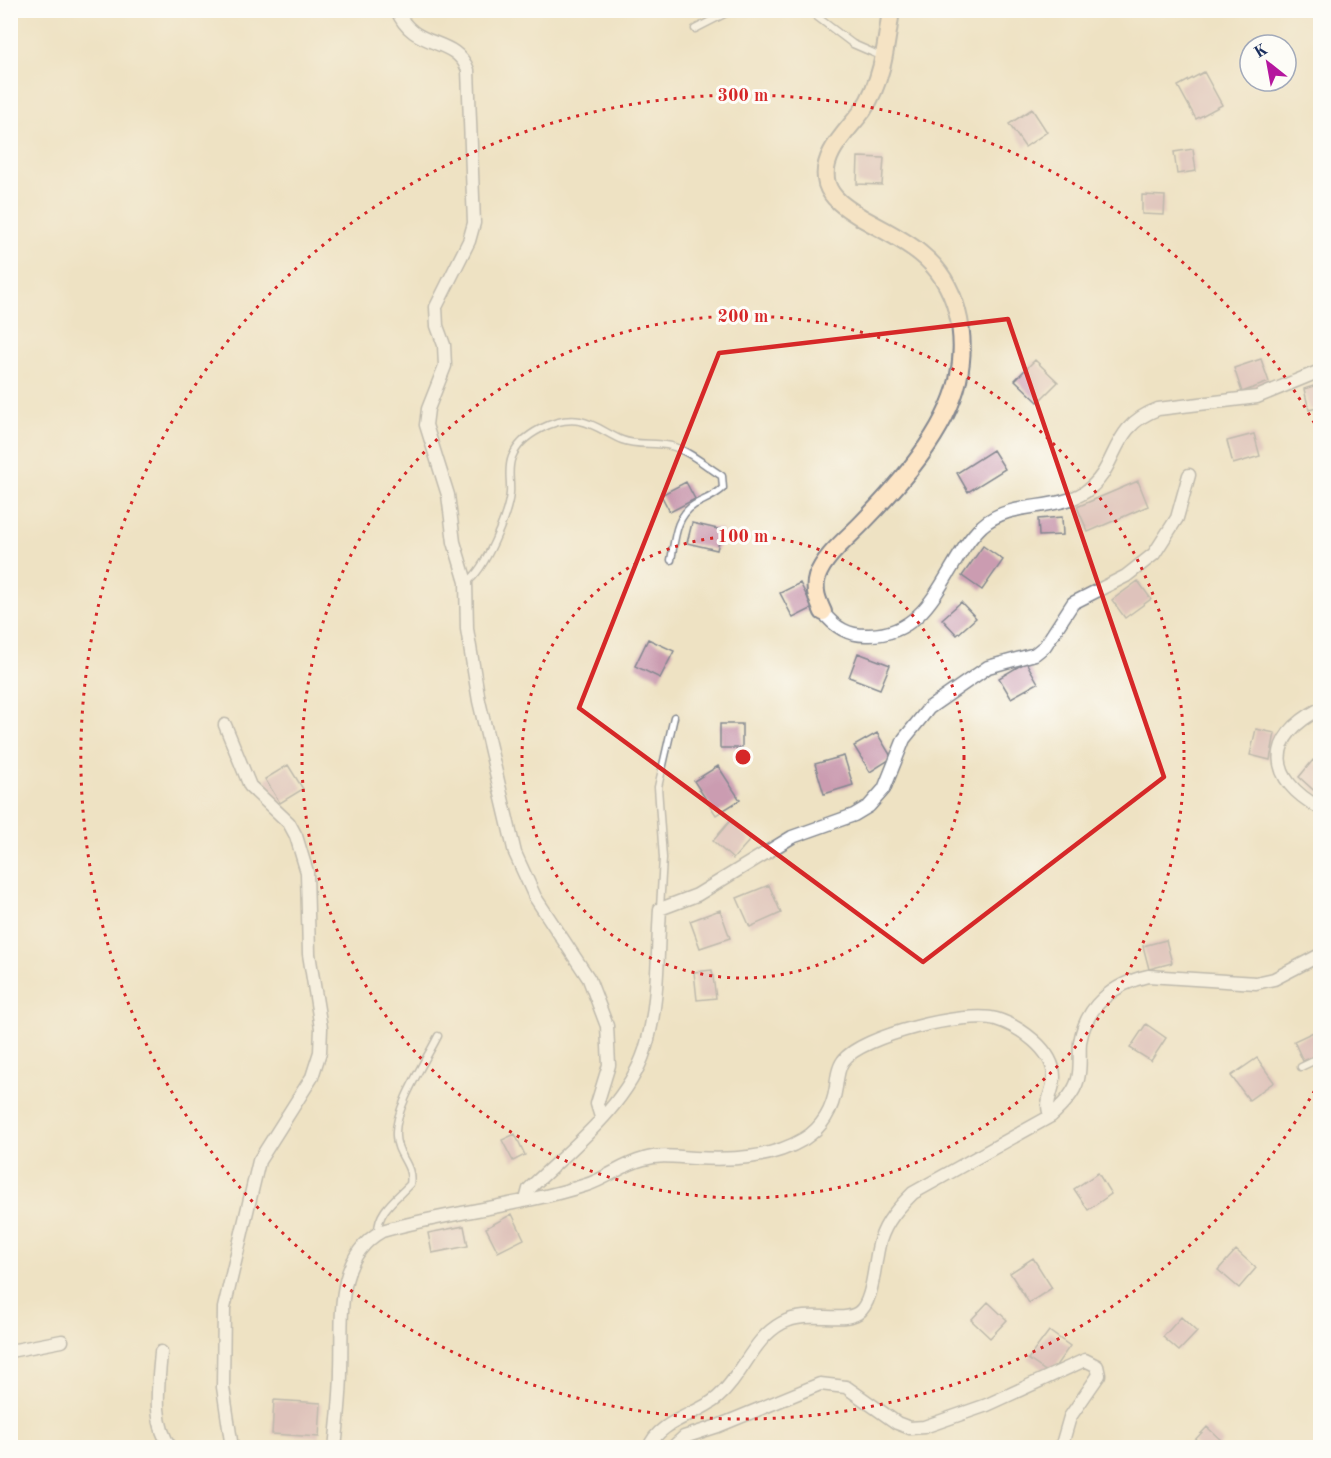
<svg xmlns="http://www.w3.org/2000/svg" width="1331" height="1458" font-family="'Old Standard TT',serif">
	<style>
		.building { fill: #cb9cb1 }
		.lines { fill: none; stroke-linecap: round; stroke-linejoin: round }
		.lane-casing { stroke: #848890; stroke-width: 9 }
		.street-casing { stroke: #848890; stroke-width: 15 }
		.secondary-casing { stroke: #848890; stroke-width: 20 }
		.lane { stroke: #fff; stroke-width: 6 }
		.street { stroke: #fff; stroke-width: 12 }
		.secondary { stroke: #fde5c5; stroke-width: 16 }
		.marked { fill: none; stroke: #d62828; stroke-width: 4.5; stroke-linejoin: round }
		.ring { fill: none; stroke: #d62828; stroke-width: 3; stroke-dasharray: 3 6 }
		.centre { fill: #d62828; stroke: #fdfcf7; stroke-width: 3 }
		.ring-label { font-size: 18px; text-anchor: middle; font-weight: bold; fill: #d62828; stroke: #fdfcf7; stroke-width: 6; stroke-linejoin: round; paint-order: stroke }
	</style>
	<rect width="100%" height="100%" fill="#fdfcf7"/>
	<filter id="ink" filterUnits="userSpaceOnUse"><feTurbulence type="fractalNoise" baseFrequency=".0167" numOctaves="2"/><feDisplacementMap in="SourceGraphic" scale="12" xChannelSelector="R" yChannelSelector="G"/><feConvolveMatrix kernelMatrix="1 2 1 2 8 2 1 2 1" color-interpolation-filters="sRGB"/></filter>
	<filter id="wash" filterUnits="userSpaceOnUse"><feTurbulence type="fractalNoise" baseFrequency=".008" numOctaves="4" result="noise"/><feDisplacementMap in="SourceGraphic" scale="24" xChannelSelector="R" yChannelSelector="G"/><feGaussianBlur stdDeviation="1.35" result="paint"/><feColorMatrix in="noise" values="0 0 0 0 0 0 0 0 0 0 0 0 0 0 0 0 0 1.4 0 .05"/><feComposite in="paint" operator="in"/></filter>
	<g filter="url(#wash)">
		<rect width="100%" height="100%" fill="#eee2c3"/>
		<g id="blocks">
			<path class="building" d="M 1204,72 L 1222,105 L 1196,119 L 1178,86 Z
				M 1032,109 L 1047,132 L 1025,147 L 1009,124 Z
				M 1193,149 L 1196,171 L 1177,174 L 1174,152 Z
				M 858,157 L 884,158 L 882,185 L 857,184 Z
				M 1142,195 L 1165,196 L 1164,215 L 1142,214 Z
				M 1261,359 L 1269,382 L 1242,392 L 1234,368 Z
				M 1035,360 L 1058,382 L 1038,402 L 1015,380 Z
				M 1320,384 L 1320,407 L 1309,410 L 1304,389 Z
				M 1254,434 L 1260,456 L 1233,464 L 1227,441 Z
				M 993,450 L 1005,469 L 968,492 L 957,473 Z
				M 1138,481 L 1148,506 L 1088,532 L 1077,507 Z
				M 686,482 L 695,499 L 670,512 L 661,495 Z
				M 1062,517 L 1063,535 L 1039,536 L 1038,519 Z
				M 692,523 L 722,530 L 717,550 L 687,543 Z
				M 983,546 L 1003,560 L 982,590 L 962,576 Z
				M 1138,581 L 1151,599 L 1125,618 L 1112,600 Z
				M 800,583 L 813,608 L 793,618 L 780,593 Z
				M 961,602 L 976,618 L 957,635 L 942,619 Z
				M 648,639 L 674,651 L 660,678 L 635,666 Z
				M 858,653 L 890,665 L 880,689 L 849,677 Z
				M 1026,662 L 1038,683 L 1011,698 L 999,678 Z
				M 720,724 L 742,724 L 742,748 L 720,748 Z
				M 1256,729 L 1275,733 L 1270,760 L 1250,755 Z
				M 877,733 L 892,758 L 870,772 L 854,746 Z
				M 844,756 L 853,785 L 824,794 L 815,764 Z
				M 1313,760 L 1320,767 L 1320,796 L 1299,777 Z
				M 288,765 L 303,789 L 280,803 L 265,779 Z
				M 718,766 L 740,800 L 716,815 L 694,781 Z
				M 730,821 L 750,840 L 733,859 L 713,841 Z
				M 769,885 L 781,913 L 750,927 L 737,898 Z
				M 720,910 L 730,938 L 700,948 L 690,921 Z
				M 1166,940 L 1172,963 L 1149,969 L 1143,946 Z
				M 712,970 L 716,998 L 697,1000 L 694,972 Z
				M 1146,1024 L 1166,1038 L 1151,1061 L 1130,1048 Z
				M 1320,1029 L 1320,1054 L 1303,1061 L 1294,1041 Z
				M 1257,1058 L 1274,1082 L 1249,1100 L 1231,1076 Z
				M 515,1134 L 525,1155 L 513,1161 L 502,1140 Z
				M 1098,1173 L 1111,1194 L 1088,1210 L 1074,1189 Z
				M 512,1214 L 524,1239 L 498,1252 L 486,1228 Z
				M 464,1226 L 468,1246 L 432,1253 L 428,1233 Z
				M 1236,1250 L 1256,1268 L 1239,1288 L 1218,1270 Z
				M 1033,1258 L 1052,1288 L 1029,1303 L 1010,1273 Z
				M 988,1302 L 1007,1320 L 990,1338 L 971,1320 Z
				M 1181,1317 L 1197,1332 L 1179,1351 L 1163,1337 Z
				M 1049,1331 L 1070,1346 L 1050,1374 L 1028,1359 Z
				M 274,1400 L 321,1403 L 319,1437 L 272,1434 Z
				M 1207,1427 L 1223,1442 L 1217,1448 L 1198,1448 L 1193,1442 Z"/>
		</g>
	</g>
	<g filter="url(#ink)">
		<use href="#blocks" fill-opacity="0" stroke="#848890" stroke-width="1.5"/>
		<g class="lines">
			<g class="lane-casing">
				<path id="lane" d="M 808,10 L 853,44 L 883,57
					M 695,29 L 732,10
					M 467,582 C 485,570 508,515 510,493 C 511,481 507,469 512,457 C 521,434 556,417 580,421 C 596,424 607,434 622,440 C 637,446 654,442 671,446 C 689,451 706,466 722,476 L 723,488 C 715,496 703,500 694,505 C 675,517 675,540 671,560
					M 660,908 L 663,858 L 658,787 L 674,717
					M 1301,1067 L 1320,1058
					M 378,1233 C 377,1211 396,1199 410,1184 C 414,1165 396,1155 396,1136 C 394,1108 425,1062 438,1036"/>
			</g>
			<g class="street-casing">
				<path id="street" d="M 397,10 C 413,51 455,35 468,70 L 474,223 L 469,241 L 436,307 L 437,326 L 444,345 L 445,366 L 428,409 L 426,425 L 448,495 L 454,542 L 466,582 L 467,629 L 479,701 L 515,853 L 535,897 L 589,979 L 607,1026 L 609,1065 L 597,1104 L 601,1117
					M 823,612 C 835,628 849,636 869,635 C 934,635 944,562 982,526 C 1011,500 1054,512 1085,492 C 1120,468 1108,427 1158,409 L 1257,397 L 1320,371
					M 1320,709 C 1265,738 1267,779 1320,808
					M 225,725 L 250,786 L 289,823 L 296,836 L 307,872 L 309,954 L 321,1028 L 320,1052 L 312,1077 L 259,1161 L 224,1308 L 223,1387 L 232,1448
					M 526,1200 L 529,1189 C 570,1149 627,1106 645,1050 C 659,1006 657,955 660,909 L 697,895 L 792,837 L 854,815 L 869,806 L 884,789 L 904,739 L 929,708 L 988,667 L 1035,654 L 1045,646 L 1073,603 L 1126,576 L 1154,554 L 1177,518 L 1189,475
					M 10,1351 L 62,1341
					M 161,1352 C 159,1382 151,1422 171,1448
					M 335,1448 C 338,1421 341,1395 341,1369 C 343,1321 333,1258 382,1231 C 449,1212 520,1206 586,1185 C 606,1179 623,1164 644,1159 C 660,1154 677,1157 694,1158 C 731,1160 771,1159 804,1139 C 823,1127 833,1108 836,1087 C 837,1078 838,1068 843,1061 C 860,1036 967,1010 996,1019 C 1019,1026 1054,1050 1054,1077 C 1054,1091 1043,1103 1051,1116
					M 649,1448 C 658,1421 697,1415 717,1398 C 743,1376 752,1339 782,1323 C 808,1309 840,1324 858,1313 C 874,1303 874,1260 880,1241 C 886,1221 899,1207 913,1193 L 1051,1116 C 1062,1106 1074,1094 1078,1079 C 1081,1067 1079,1054 1080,1042 C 1086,1006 1113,984 1148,976 L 1256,983 L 1274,979 L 1320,955
					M 672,1448 L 684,1437 L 718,1426 L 820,1384 L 846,1387 L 897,1423 L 910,1428 L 924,1427 L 987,1405 L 1085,1360 L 1097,1366 L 1099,1375 L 1070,1417 L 1061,1448"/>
			</g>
			<g class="secondary-casing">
				<path id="secondary" d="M 823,612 C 818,601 813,590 817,577 C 824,556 848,538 863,522 C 899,485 946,432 958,380 C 968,335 958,283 920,253 C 903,239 881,229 862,218 C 848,209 832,200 827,184 C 819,155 848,131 863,110 C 883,80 886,45 891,10"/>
			</g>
			<use href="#lane" class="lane"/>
			<use href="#street" class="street"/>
			<use href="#secondary" class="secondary"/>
		</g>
	</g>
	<path d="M0 0H1331V1458H0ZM 1008,319 L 1164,777 L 923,962 L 579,708 L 719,353 Z" fill="#eee2c3" fill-opacity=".55" fill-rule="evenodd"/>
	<path class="marked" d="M 1008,319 L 1164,777 L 923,962 L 579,708 L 719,353 Z"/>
	<g class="ring">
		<circle cx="743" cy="757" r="221"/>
		<circle cx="743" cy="757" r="441"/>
		<path d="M1319 1083A662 662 0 1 1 1319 431"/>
	</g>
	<circle cx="743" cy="757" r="9" class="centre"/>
	<g class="ring-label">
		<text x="743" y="101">300 m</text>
		<text x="743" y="322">200 m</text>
		<text x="743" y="542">100 m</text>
	</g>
	<rect width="1331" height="1458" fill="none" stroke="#fdfcf7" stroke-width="36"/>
	<g transform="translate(1268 63) rotate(329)"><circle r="28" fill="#fdfcf7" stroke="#a3aaba" stroke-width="1.5"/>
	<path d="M0-4.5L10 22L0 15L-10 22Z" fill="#b5179e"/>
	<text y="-9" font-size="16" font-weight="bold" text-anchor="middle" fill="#1b2f5e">K</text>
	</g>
</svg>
